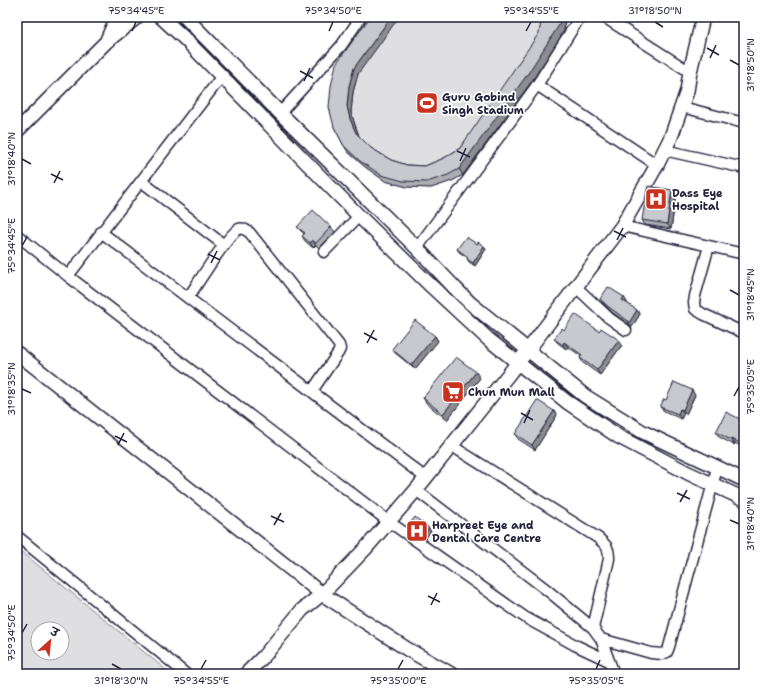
<svg xmlns="http://www.w3.org/2000/svg" width="761" height="691" font-family="'Shantell Sans','Playpen Sans Deva',sans-serif">
	<style>
		.green { fill: #dfdfe2; stroke: #80808e; fill-rule: evenodd }
		.lines { fill: none; stroke-linecap: round; stroke-linejoin: round }
		.minor-casing { stroke: #22223b; stroke-width: 13 }
		.tertiary-casing { stroke: #22223b; stroke-width: 16 }
		.minor { stroke: #fff; stroke-width: 10 }
		.tertiary { stroke: #fff; stroke-width: 13 }
		.wall { fill: #acacb2; stroke: #22223b }
		.shaded-wall { fill: #8c8c91; stroke: #22223b }
		.building { fill: #c8c8cf; stroke: #22223b }
		.ticks { fill: none; stroke: #22223b; stroke-width: 1.5 }
		.labels { text-anchor: middle; dominant-baseline: central; stroke-width: 3.5; stroke-linejoin: round; paint-order: stroke }
		.poi-label { font-size: 11px; font-weight: bold; fill: #22223b; stroke: #fff; text-anchor: start }
		.neatline { fill: none; stroke: #22223b; stroke-width: 1.5 }
		.ticks-label { font-size: 10px; text-anchor: middle; fill: #22223b }
	</style>
	<rect width="100%" height="100%" fill="#fff"/>
	<filter id="ink" filterUnits="userSpaceOnUse"><feTurbulence type="fractalNoise" baseFrequency=".025" numOctaves="2"/><feDisplacementMap in="SourceGraphic" scale="8" xChannelSelector="R" yChannelSelector="G"/><feConvolveMatrix kernelMatrix="1 2 1 2 8 2 1 2 1" color-interpolation-filters="sRGB"/></filter>
	<g filter="url(#ink)">
		<path class="green" d="M 378,17 L 565,17 L 565,20 L 562,41 L 472,170 L 452,181 L 431,188 L 407,187 L 385,181 L 365,167 L 348,152 L 336,92 Z
			M 17,548 L 171,674 L 17,674 ZM 38,629 L 62,629 L 62,653 L 38,653 Z"/>
		<g class="lines">
			<g class="minor-casing">
				<path id="minor" d="M 604,17 L 690,72
					M 537,85 L 657,165
					M 682,107 L 744,123
					M 280,113 L 341,46 L 361,17
					M 664,150 L 744,168
					M 141,181 L 224,245
					M 622,226 L 744,254
					M 101,232 L 426,478
					M 17,235 L 68,276 L 388,521 L 526,618 L 575,645 L 609,661
					M 709,246 L 695,296 L 694,303 L 695,309 L 703,314 L 744,333
					M 417,248 L 466,182 L 537,85 L 580,17
					M 324,252 L 359,216
					M 68,276 L 222,76
					M 576,287 L 609,318 L 626,330
					M 188,298 C 196,286 229,233 239,229 C 243,227 247,231 250,233 L 339,345 L 340,349 L 338,353 L 312,391
					M 452,446 L 598,538 C 606,545 609,547 609,559 L 593,628
					M 416,490 L 547,590 L 593,628 L 601,639 L 614,674
					M 17,536 L 186,674
					M 601,639 L 651,653 L 662,654 L 667,652 L 669,647 L 717,468"/>
			</g>
			<g class="tertiary-casing">
				<path id="tertiary" d="M 161,17 L 185,39 L 359,216 L 430,285 L 488,339 L 567,402 L 619,437 L 688,473 L 744,499
					M 185,17 L 280,113 L 417,248 L 455,288 L 470,303 L 528,350 L 585,396 L 643,432 L 744,480
					M 107,40 L 117,17
					M 17,131 L 106,42 L 137,17
					M 17,353 L 168,472 L 322,594 L 407,649 L 451,674
					M 246,674 L 264,656 L 302,610 L 322,594 L 366,548 L 416,490 L 528,350 L 622,226 L 657,165 L 671,137 L 687,91 L 690,72 L 703,17"/>
			</g>
			<use href="#minor" class="minor"/>
			<use href="#tertiary" class="tertiary"/>
		</g>
		<path class="wall" d="M 565,20 L 564,31 L 532,81 L 463,175 L 452,181 L 431,188 L 407,187 L 385,181 L 365,167 L 348,152 L 344,146 L 334,127 L 358,74 L 353,92 L 351,112 L 355,125 L 359,136 L 371,148 L 391,160 L 407,165 L 425,166 L 444,158 L 460,148 Z
			M 676,195 L 671,229 L 645,225 L 642,220 Z
			M 297,227 L 331,227 L 335,232 L 319,248 L 316,245 L 313,248 L 305,241 L 302,236 L 304,234 Z
			M 477,244 L 486,249 L 475,266 L 469,262 L 467,259 L 468,258 L 459,252 L 457,249 Z
			M 600,299 L 627,302 L 627,303 L 640,314 L 632,327 L 630,325 L 613,313 L 603,303 Z
			M 564,330 L 599,331 L 622,345 L 600,375 L 583,363 L 580,358 L 581,356 L 568,347 L 566,349 L 558,343 L 554,339 Z
			M 435,336 L 438,341 L 415,369 L 395,353 L 392,349 Z
			M 480,378 L 447,420 L 427,404 L 423,398 Z
			M 695,395 L 686,414 L 684,413 L 681,419 L 664,411 L 660,407 L 666,400 Z
			M 557,415 L 535,450 L 518,439 L 515,434 Z
			M 744,421 L 744,448 L 735,443 L 734,445 L 719,437 L 716,432 Z
			M 408,526 L 431,531 L 425,539 L 410,529 Z"/>
		<path class="shaded-wall" d="M 391,17 L 399,17 L 358,74 L 353,92 L 351,112 L 355,125 L 360,139 L 356,133 L 350,119 L 347,106 L 349,86 L 354,68 Z
			M 561,17 L 565,17 L 564,31 L 532,81 L 463,175 L 459,169 Z
			M 672,190 L 676,195 L 671,229 L 667,224 Z
			M 312,240 L 316,245 L 313,248 L 310,243 Z
			M 484,246 L 486,249 L 475,266 L 473,263 Z
			M 624,297 L 627,302 L 626,305 L 622,300 Z
			M 637,310 L 640,314 L 632,327 L 629,323 Z
			M 435,336 L 438,341 L 415,369 L 411,365 Z
			M 619,340 L 622,345 L 600,375 L 597,370 Z
			M 564,342 L 568,347 L 566,349 L 563,345 Z
			M 476,372 L 480,378 L 447,420 L 443,414 Z
			M 692,390 L 695,395 L 686,414 L 683,410 Z
			M 680,409 L 684,413 L 681,419 L 678,414 Z
			M 554,411 L 557,415 L 535,450 L 532,445 Z
			M 732,439 L 735,443 L 734,445 L 731,440 Z
			M 429,528 L 431,531 L 425,539 L 423,536 Z"/>
		<path class="building" d="M 370,17 L 391,17 L 354,68 L 349,86 L 347,106 L 350,119 L 356,133 L 371,148 L 391,160 L 407,165 L 425,166 L 444,158 L 460,148 L 539,33 L 542,17 L 561,17 L 559,25 L 527,75 L 459,169 L 448,175 L 427,182 L 403,181 L 381,175 L 360,161 L 344,146 L 334,127 L 329,107 L 331,86 L 336,64 Z
			M 648,186 L 672,190 L 667,224 L 642,220 L 647,189 Z
			M 313,210 L 331,227 L 316,243 L 312,240 L 310,243 L 302,236 L 305,233 L 297,227 Z
			M 466,237 L 477,244 L 478,242 L 484,246 L 473,263 L 467,259 L 468,257 L 457,249 Z
			M 608,287 L 624,297 L 622,300 L 637,310 L 629,323 L 627,320 L 610,308 L 600,299 Z
			M 575,314 L 599,331 L 601,328 L 619,340 L 597,370 L 580,358 L 582,355 L 564,342 L 563,345 L 554,339 L 562,328 L 564,330 Z
			M 415,320 L 435,336 L 411,365 L 392,349 Z
			M 456,357 L 476,372 L 443,414 L 423,398 Z
			M 674,382 L 692,390 L 683,410 L 680,409 L 678,414 L 660,407 L 664,399 L 666,400 Z
			M 537,400 L 554,411 L 532,445 L 515,434 Z
			M 726,412 L 744,421 L 744,445 L 732,439 L 731,440 L 716,432 Z
			M 415,517 L 429,528 L 423,536 L 408,526 Z"/>
	</g>
	<path class="ticks" d="M 655,22 L 663,27M 132,31 L 136,22M 329,31 L 333,22M 526,31 L 531,22M 707,48 L 719,55M 710,58 L 716,45M 730,60 L 739,65M 300,71 L 313,78M 304,81 L 310,68M 457,151 L 470,157M 22,159 L 31,164M 460,161 L 466,148M 51,174 L 63,180M 54,183 L 60,171M 614,231 L 626,237M 617,240 L 623,228M 22,246 L 27,237M 208,254 L 220,260M 211,263 L 217,251M 730,290 L 739,295M 364,333 L 377,340M 367,343 L 374,330M 22,389 L 31,393M 734,396 L 739,387M 521,413 L 533,420M 524,423 L 530,410M 115,436 L 127,442M 118,445 L 124,433M 677,493 L 690,499M 680,502 L 687,490M 271,516 L 284,522M 730,520 L 739,524M 274,525 L 281,513M 428,596 L 440,602M 431,605 L 437,593M 22,633 L 27,624M 112,664 L 121,669M 201,669 L 206,660M 398,669 L 403,660M 596,669 L 600,660"/>
	<defs>
		<g id="stadium-square" transform="scale(1.15)"><rect x="-9" y="-9" width="18" height="18" rx="4" fill="#c8321e" stroke="#fff"/><path d="M0-5a6.5 5 0 1 0 0 10a6.5 5 0 1 0 0-10ZM-3.5-1.8h7v3.6h-7Z" fill="#fff"/></g>
		<g id="hospital-square" transform="scale(1.15)"><rect x="-9" y="-9" width="18" height="18" rx="4" fill="#c8321e" stroke="#fff"/><path d="M-5-5h3v3.5h4V-5h3V5h-3V1.5h-4V5h-3Z" fill="#fff"/></g>
		<g id="supermarket-square" transform="scale(1.15)"><rect x="-9" y="-9" width="18" height="18" rx="4" fill="#c8321e" stroke="#fff"/><path d="M-6-5.5h2.5l.6 2H6L4.5 2H-2.5L-4.4-4H-6ZM-1.5 3.2a1.3 1.3 0 1 0 .1 0ZM3 3.2a1.3 1.3 0 1 0 .1 0Z" fill="#fff"/></g>
	</defs>
	<g fill-rule="evenodd">
		<use href="#stadium-square" x="427" y="103"/>
		<use href="#hospital-square" x="656" y="199"/>
		<use href="#supermarket-square" x="453" y="392"/>
		<use href="#hospital-square" x="417" y="531"/>
	</g>
	<g class="labels">
		<g class="poi-label">
			<text x="442" y="97">Guru Gobind<tspan x="442" dy="13">Singh Stadium</tspan></text>
			<text x="672" y="193">Dass Eye<tspan x="672" dy="13">Hospital</tspan></text>
			<text x="468" y="392">Chun Mun Mall</text>
			<text x="432" y="525">Harpreet Eye and<tspan x="432" dy="13">Dental Care Centre</tspan></text>
		</g>
	</g>
	<rect width="761" height="691" fill="none" stroke="#fff" stroke-width="44"/>
	<g transform="translate(50 641) rotate(27)"><circle r="19" fill="#ffffff" stroke="#a7a7b1"/>
	<path d="M0-3L7 15L0 10L-7 15Z" fill="#c8321e"/>
	<text y="-6" font-size="11" font-weight="bold" text-anchor="middle" fill="#22223b">उ</text>
	</g>
	<rect x="22" y="22" width="717" height="647" class="neatline"/>
	<g class="ticks-label">
		<text x="136" y="14">75°34'45"E</text>
		<text x="333" y="14">75°34'50"E</text>
		<text x="531" y="14">75°34'55"E</text>
		<text x="655" y="14">31°18'50"N</text>
		<text transform="translate(750 65) rotate(-90)" y="4">31°18'50"N</text>
		<text transform="translate(11 159) rotate(-90)" y="4">31°18'40"N</text>
		<text transform="translate(11 246) rotate(-90)" y="4">75°34'45"E</text>
		<text transform="translate(750 295) rotate(-90)" y="4">31°18'45"N</text>
		<text transform="translate(750 387) rotate(-90)" y="4">75°35'05"E</text>
		<text transform="translate(11 389) rotate(-90)" y="4">31°18'35"N</text>
		<text transform="translate(750 524) rotate(-90)" y="4">31°18'40"N</text>
		<text transform="translate(11 633) rotate(-90)" y="4">75°34'50"E</text>
		<text x="121" y="684">31°18'30"N</text>
		<text x="201" y="684">75°34'55"E</text>
		<text x="398" y="684">75°35'00"E</text>
		<text x="596" y="684">75°35'05"E</text>
	</g>
</svg>
